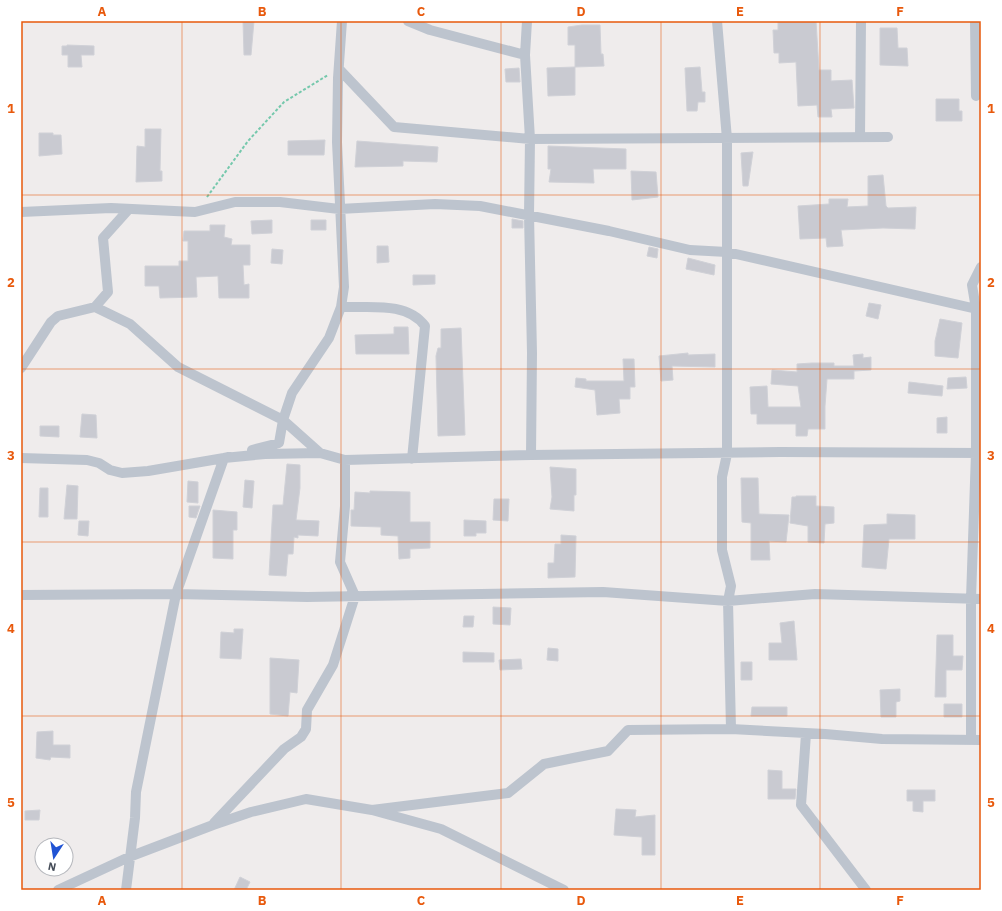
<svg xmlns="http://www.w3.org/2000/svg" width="1002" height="911" font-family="'IBM Plex Sans',sans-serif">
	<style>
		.building { fill: #c9cad1; stroke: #d0d1d7 }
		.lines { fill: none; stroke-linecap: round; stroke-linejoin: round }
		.path { stroke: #75c8ac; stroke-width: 2; stroke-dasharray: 3 2; stroke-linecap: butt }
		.minor { stroke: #bdc4ce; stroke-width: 10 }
		.grid { fill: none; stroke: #e8590c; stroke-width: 1; stroke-opacity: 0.55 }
		.neatline { fill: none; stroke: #e8590c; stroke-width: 1.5 }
		.grid-label { font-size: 13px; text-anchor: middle; font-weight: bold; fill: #e8590c }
	</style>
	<rect width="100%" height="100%" fill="#efecec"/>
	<path class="building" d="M 243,21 L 254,21 L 251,55 L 244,55 Z
		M 778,21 L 816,21 L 819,70 L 831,70 L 831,81 L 852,80 L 854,108 L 831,109 L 832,117 L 818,117 L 817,105 L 798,106 L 796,62 L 779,63 L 779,53 L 774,53 L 773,30 L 778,30 Z
		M 582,25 L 600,25 L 601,54 L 603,54 L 604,66 L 575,67 L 575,45 L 568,45 L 568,27 Z
		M 880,28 L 897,28 L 898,48 L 907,48 L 908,66 L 880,65 Z
		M 67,45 L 94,46 L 94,55 L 81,55 L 82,67 L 68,67 L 68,55 L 62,55 L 62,46 L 67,46 Z
		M 575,67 L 575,95 L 548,96 L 547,68 Z
		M 700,67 L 702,92 L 705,92 L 705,102 L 698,102 L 697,111 L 687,111 L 685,68 Z
		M 519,68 L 520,82 L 506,82 L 505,69 Z
		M 936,99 L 959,99 L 959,111 L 962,111 L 962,121 L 936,121 Z
		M 145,129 L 161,129 L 160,171 L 162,171 L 162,181 L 136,182 L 137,146 L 145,147 Z
		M 39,133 L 53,133 L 53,135 L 61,135 L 62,154 L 39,156 Z
		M 325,140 L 324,155 L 288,155 L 288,141 Z
		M 357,141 L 438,147 L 437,162 L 403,161 L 403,166 L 355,167 Z
		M 548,146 L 626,149 L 626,169 L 593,169 L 594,183 L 549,182 L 551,169 L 548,169 Z
		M 753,152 L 748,186 L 743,186 L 741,153 Z
		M 631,171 L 656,172 L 658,197 L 632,200 Z
		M 883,175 L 886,206 L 888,208 L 916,207 L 915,229 L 883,228 L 841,230 L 843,246 L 827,247 L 826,238 L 800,239 L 798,206 L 829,204 L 829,199 L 848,199 L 847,207 L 868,206 L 868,176 Z
		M 512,219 L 523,221 L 523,228 L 512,228 Z
		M 272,220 L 272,233 L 252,234 L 251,221 Z
		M 311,220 L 326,220 L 326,230 L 311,230 Z
		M 210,225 L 225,225 L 224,237 L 232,239 L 231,245 L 250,245 L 250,265 L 243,265 L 244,285 L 249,284 L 249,298 L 219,298 L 218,276 L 196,277 L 197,297 L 160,298 L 159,286 L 145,286 L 145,266 L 179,266 L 179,261 L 188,261 L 188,241 L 183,241 L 184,231 L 210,231 Z
		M 377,246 L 388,246 L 389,262 L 377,263 Z
		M 649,247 L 658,249 L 657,258 L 647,256 Z
		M 272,249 L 283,250 L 282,264 L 271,263 Z
		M 688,258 L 715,265 L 714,275 L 686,269 Z
		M 413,275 L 435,275 L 435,284 L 413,285 Z
		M 869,303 L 881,305 L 878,319 L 866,316 Z
		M 940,319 L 962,323 L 958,358 L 935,356 L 935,341 Z
		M 394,327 L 408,327 L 409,354 L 356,354 L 355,335 L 394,334 Z
		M 461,328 L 465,435 L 438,436 L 436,356 L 438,348 L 441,348 L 441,329 Z
		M 688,353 L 688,355 L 715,354 L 715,367 L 672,366 L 673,380 L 661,381 L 659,356 Z
		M 863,354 L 863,358 L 871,357 L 871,370 L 854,371 L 854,379 L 827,379 L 825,406 L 825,429 L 808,429 L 807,436 L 796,436 L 796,424 L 757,424 L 757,414 L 751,414 L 750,387 L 767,386 L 768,407 L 801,407 L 798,386 L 771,384 L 772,370 L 797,372 L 797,364 L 812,363 L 834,363 L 834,366 L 854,366 L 853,355 Z
		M 623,359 L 634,359 L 635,387 L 630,387 L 630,399 L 619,399 L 620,413 L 597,415 L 595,390 L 575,387 L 576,378 L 586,379 L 586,381 L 624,381 Z
		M 966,377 L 967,388 L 947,389 L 948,378 Z
		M 909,382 L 943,386 L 942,396 L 908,393 Z
		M 82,414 L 96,415 L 97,438 L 80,437 Z
		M 947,417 L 947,433 L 937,433 L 937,418 Z
		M 40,426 L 59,426 L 59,437 L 40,436 Z
		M 287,464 L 300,465 L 300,488 L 296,520 L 319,521 L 318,536 L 298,535 L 298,538 L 294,537 L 293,554 L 288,554 L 286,576 L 269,575 L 273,505 L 283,505 Z
		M 550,467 L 576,469 L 576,495 L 574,495 L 574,511 L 550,509 L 552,497 Z
		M 741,478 L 758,478 L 759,514 L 789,515 L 786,542 L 769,541 L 770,560 L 751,560 L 751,523 L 742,522 Z
		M 245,480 L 254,481 L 252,508 L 243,507 Z
		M 188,481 L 198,482 L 198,503 L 187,502 Z
		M 67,485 L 78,486 L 77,519 L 64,519 Z
		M 40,488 L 48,488 L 48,517 L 39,517 Z
		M 370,491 L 410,492 L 410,522 L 430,522 L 430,548 L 410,549 L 410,558 L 399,559 L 398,536 L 381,535 L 381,527 L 351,526 L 351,510 L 354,510 L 355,492 L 370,493 Z
		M 796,496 L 816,496 L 816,506 L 834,507 L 834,523 L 825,524 L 824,543 L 808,542 L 808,526 L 790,523 L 792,497 L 796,497 Z
		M 494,499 L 509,499 L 508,521 L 493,520 Z
		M 189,506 L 200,506 L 196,518 L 189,517 Z
		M 213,510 L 237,512 L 237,530 L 233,530 L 233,559 L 213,558 Z
		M 887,514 L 915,515 L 915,539 L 889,539 L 886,569 L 862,567 L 864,525 L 887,524 Z
		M 464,520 L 486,521 L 486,533 L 476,533 L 476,536 L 464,536 Z
		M 79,521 L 89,521 L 88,536 L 78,535 Z
		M 561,535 L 576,536 L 575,577 L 548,578 L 548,563 L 554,563 L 555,544 L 561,544 Z
		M 493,607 L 511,608 L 510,625 L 493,624 Z
		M 464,616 L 474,616 L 473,627 L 463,627 Z
		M 794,621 L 797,660 L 769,660 L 769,643 L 782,643 L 780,623 Z
		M 234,629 L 243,629 L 241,659 L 220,658 L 221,632 L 234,633 Z
		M 937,635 L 953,635 L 953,656 L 963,656 L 962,670 L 946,670 L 946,697 L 935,697 Z
		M 548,648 L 558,649 L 558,661 L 547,660 Z
		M 463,652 L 494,653 L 494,662 L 463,662 Z
		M 270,658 L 299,660 L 297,693 L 290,692 L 288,716 L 270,714 Z
		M 521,659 L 522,669 L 500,670 L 499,660 Z
		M 741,662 L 752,662 L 752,680 L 741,680 Z
		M 900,689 L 900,701 L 896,702 L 896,717 L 881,717 L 880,690 Z
		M 944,704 L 962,704 L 962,717 L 944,717 Z
		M 752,707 L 787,707 L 787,716 L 751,716 Z
		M 53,731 L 53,745 L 70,745 L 70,758 L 51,757 L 50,760 L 36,758 L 37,732 Z
		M 768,770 L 782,771 L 782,789 L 796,789 L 795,799 L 768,799 Z
		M 907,790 L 935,790 L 935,801 L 923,801 L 923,812 L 913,811 L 913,801 L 907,801 Z
		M 616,809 L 636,810 L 635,817 L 655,815 L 655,855 L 642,855 L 642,837 L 614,835 Z
		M 40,810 L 39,820 L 25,820 L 25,811 Z
		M 240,877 L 250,882 L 246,890 L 234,890 Z"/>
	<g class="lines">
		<path class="path" d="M 207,197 L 248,141 L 284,102 L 328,75"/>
		<path class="minor" d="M 408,21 L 430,30 L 525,55
			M 527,21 L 525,55 L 530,139 L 529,215 L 532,353 L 531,455
			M 717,21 L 727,139 L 727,454 L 722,477 L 722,550 L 731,586 L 728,601 L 731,729
			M 975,21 L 976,96
			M 339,69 L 394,127 L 530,139 L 888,137
			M 860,137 L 861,21
			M 21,212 L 111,208 L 195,212 L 235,202 L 280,202 L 339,209 L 435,204 L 480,206 L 609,231 L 690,250 L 727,252 L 981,310
			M 95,307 L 130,324 L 178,367 L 283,420 L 320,453
			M 341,307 C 369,308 407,301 425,326 L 412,459
			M 21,368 L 51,322 L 58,316 L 95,307 L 108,292 L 103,238 L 129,209
			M 252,450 L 279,443 L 283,420 L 292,393 L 329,338 L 341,307 L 344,287 L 337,142 L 338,78 L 342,21
			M 21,458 L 87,460 L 99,463 L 110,470 L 122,473 L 148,471 L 224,458 L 265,454 L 320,453 L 345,460 L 531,455 L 780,452 L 981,453
			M 21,595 L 176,594 L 307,597 L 603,592 L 728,601 L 815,594 L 981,599
			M 806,734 L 801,805 L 866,890
			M 971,739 L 971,599 L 976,453 L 976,309 L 972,285 L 981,267
			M 372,810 L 508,793 L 544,764 L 608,751 L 628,730 L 731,729 L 825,734 L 882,739 L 981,740
			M 214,823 L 284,749 L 301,737 L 306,729 L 307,710 L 333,665 L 355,596 L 340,562 L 345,506 L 345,460
			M 58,890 L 129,857 L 213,825 L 251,812 L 306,799 L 372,810 L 441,829 L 564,890
			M 126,890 L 135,818 L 136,792 L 176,594 L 224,458 L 229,457"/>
	</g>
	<path class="grid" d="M 182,21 L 182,890M 341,21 L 341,890M 501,21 L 501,890M 661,21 L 661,890M 820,21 L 820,890M 21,195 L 981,195M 21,369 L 981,369M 21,542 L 981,542M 21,716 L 981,716"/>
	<rect width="1002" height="911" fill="none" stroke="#ffffff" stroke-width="44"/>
	<g transform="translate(54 857) rotate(192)"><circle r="19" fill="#ffffff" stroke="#b5b7bc"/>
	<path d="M0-3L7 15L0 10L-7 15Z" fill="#2053d4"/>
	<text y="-6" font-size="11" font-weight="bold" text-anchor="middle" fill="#454c58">N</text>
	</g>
	<rect x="22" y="22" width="958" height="867" class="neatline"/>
	<g class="grid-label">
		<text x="102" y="16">A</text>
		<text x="262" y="16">B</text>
		<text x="421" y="16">C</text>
		<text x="581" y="16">D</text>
		<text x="740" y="16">E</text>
		<text x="900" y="16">F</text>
		<text x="11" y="113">1</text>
		<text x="991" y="113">1</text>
		<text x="11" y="287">2</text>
		<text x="991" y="287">2</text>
		<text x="11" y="460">3</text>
		<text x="991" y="460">3</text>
		<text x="11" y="633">4</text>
		<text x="991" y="633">4</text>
		<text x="11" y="807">5</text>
		<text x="991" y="807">5</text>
		<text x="102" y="905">A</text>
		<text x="262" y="905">B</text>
		<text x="421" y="905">C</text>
		<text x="581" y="905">D</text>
		<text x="740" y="905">E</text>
		<text x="900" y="905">F</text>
	</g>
</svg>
